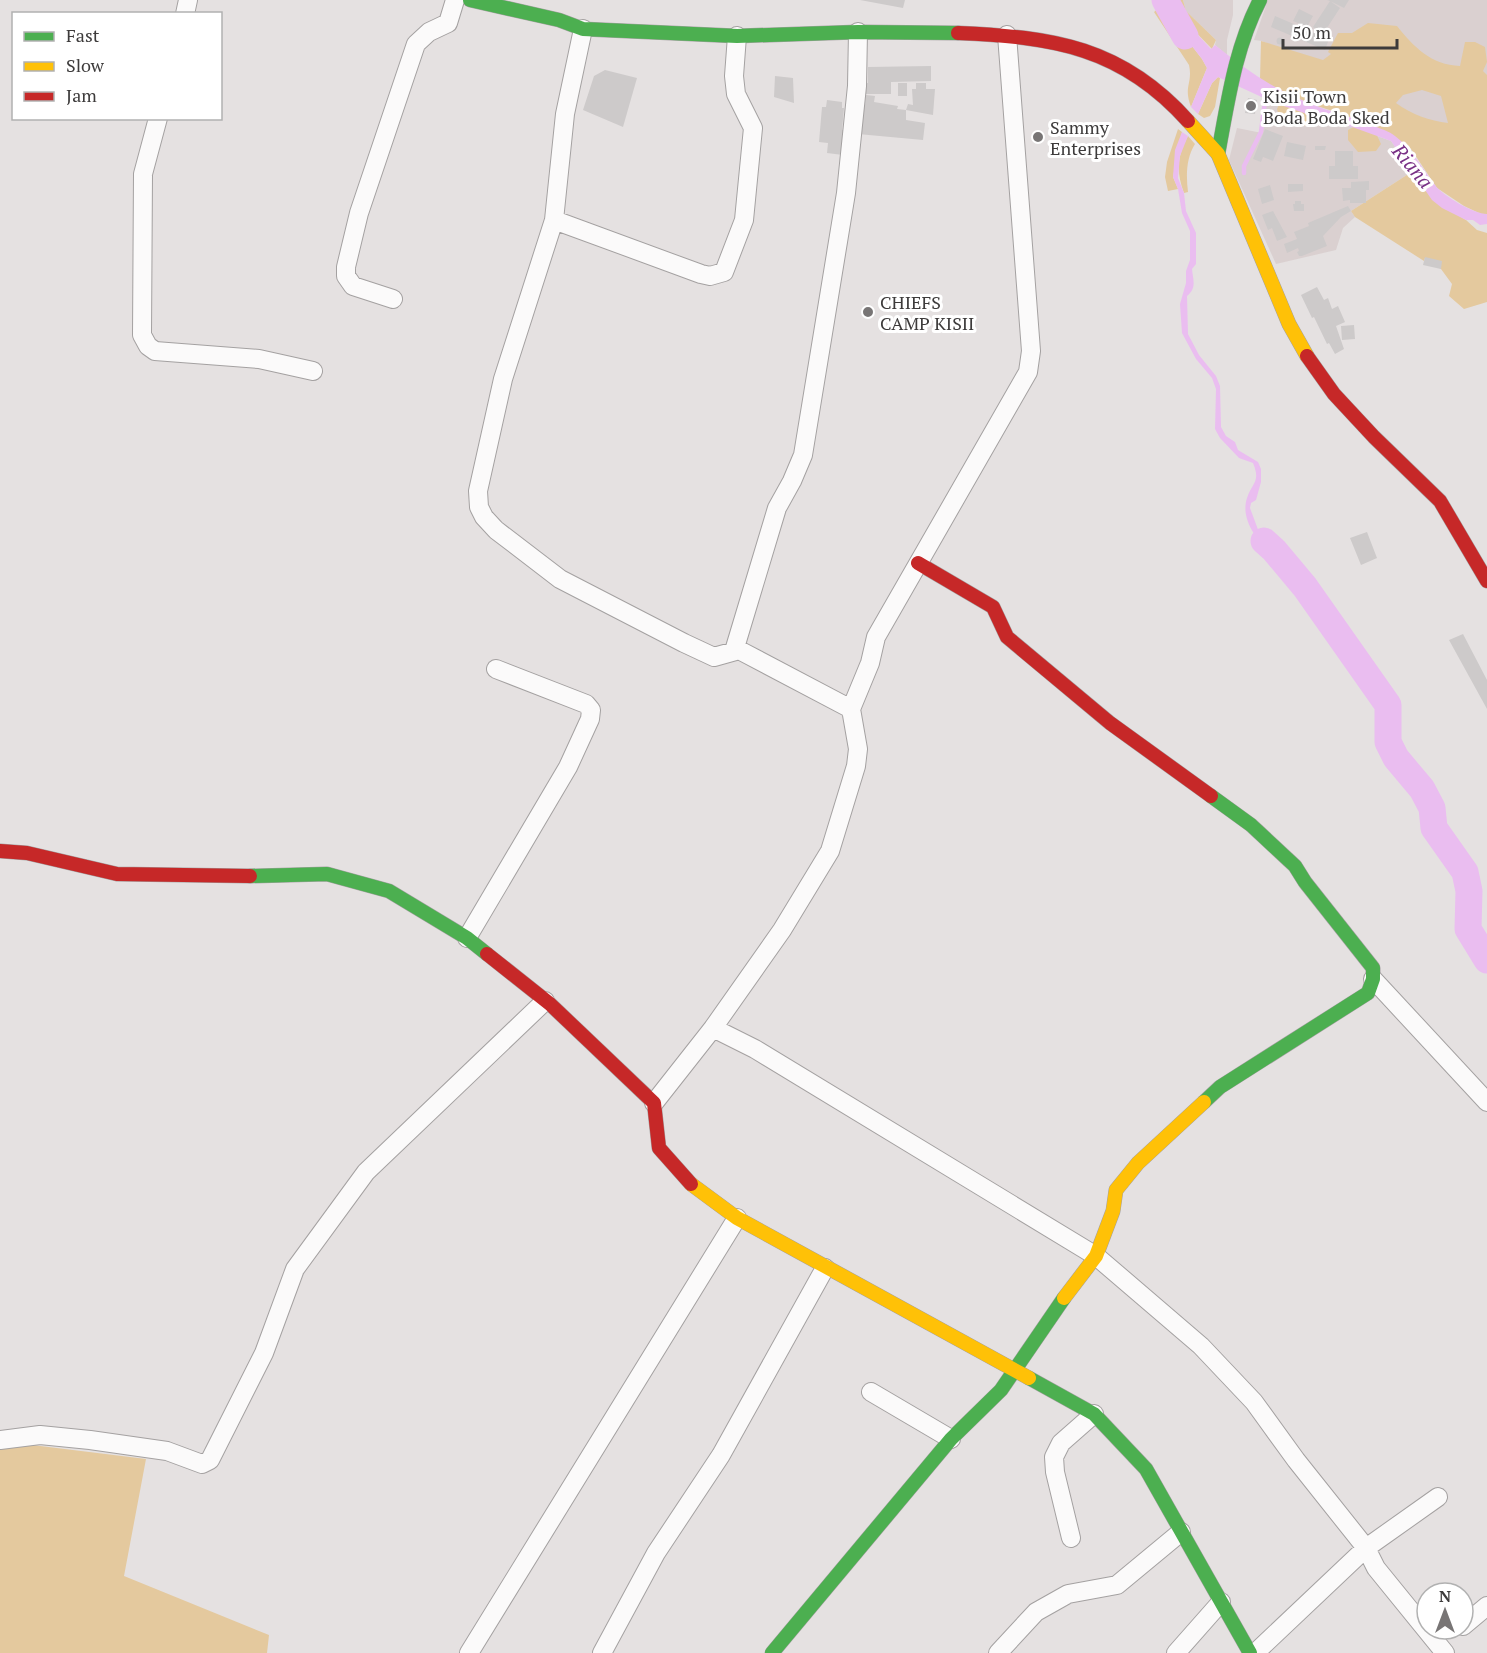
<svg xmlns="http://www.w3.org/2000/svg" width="1487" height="1653" font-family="'PT Serif',serif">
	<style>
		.built { fill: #dad0d0 }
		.green { fill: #e4c99e; fill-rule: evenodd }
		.water { fill: #eabdf0 }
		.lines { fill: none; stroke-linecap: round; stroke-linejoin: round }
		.stream { stroke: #eabdf0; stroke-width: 4.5 }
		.river { stroke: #eabdf0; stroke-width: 27 }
		.building { fill: #cdcaca }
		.street-casing { stroke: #a4a1a1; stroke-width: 20 }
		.fast-casing { stroke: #a4a1a1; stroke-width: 15 }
		.slow-casing { stroke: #a4a1a1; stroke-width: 15 }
		.jam-casing { stroke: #a4a1a1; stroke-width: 15 }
		.street { stroke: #fbfafa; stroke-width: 18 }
		.fast { stroke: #4caf50; stroke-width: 14 }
		.slow { stroke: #ffc107; stroke-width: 14 }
		.jam { stroke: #c62828; stroke-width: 14 }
		.poi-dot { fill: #787575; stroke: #fff; stroke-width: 2 }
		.labels { text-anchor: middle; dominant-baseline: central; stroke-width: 6; stroke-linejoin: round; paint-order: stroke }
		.poi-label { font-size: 18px; fill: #3d3b3b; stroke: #fff; text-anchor: start }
		.water-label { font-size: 20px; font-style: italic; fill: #793186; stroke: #fff }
	</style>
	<rect width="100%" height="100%" fill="#e5e1e1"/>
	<path class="built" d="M 1183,0 L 1233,0 L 1233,15 L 1227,40 L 1227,55 L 1215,45 L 1216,40 L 1186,11 Z
		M 1268,0 L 1487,0 L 1487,161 L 1262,41 L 1254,40 Z
		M 1267,100 L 1310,115 L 1330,119 L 1391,141 L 1413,171 L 1351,211 L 1355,217 L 1343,228 L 1336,250 L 1276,264 L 1229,160 L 1237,128 L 1262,133 Z"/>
	<path class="green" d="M 1170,0 L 1183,0 L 1186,11 L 1216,40 L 1212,49 L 1183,19 Z
		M 1161,6 L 1202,59 L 1207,68 L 1191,107 C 1183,86 1193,84 1189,65 L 1154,12 Z
		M 1368,23 L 1397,26 C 1414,47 1431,65 1460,66 L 1465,42 L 1475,42 L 1485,47 L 1487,62 L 1483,71 L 1487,75 L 1487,214 L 1481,214 L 1464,206 L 1437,188 L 1411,149 L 1348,116 L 1311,104 L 1275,89 L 1260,79 L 1261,41 L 1323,60 L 1331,54 L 1328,52 L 1338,33 L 1352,33 ZM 1422,90 L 1441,96 L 1448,123 C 1430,121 1411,114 1396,103 L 1403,95 Z
		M 1218,77 L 1220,78 L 1215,107 L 1210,116 L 1204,118 L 1198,114 L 1212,83 Z
		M 1280,102 L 1305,110 L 1308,120 L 1305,126 L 1293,126 L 1280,119 L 1277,109 Z
		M 1359,124 L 1374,129 L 1381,144 L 1376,151 L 1358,152 L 1348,140 L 1348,130 Z
		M 1178,129 L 1182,132 L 1173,177 L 1178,189 L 1168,191 L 1165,177 L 1167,162 Z
		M 1188,136 L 1195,144 C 1186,158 1186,176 1188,192 L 1184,193 C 1176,171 1177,157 1188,136 Z
		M 1413,171 L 1433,200 L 1466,220 L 1477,230 L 1487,233 L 1487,302 L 1464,309 L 1449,296 L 1452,284 L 1441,269 L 1425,258 L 1424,261 L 1355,217 L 1351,211 Z
		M 16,1443 L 146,1459 L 124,1576 L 269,1635 L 267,1653 L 0,1653 L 0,1446 Z"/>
	<path class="water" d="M 1171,1 L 1183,19 L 1211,49 L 1215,45 C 1245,69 1273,89 1309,103 C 1330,112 1353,117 1374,126 C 1381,129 1389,131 1395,136 C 1413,149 1421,168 1435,185 C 1443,196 1474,214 1487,214 L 1487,224 L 1480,225 L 1473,220 L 1466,220 L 1442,208 L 1432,200 L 1391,141 L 1330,119 L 1310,115 L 1275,103 L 1218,77 L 1212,83 L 1198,114 L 1191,107 L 1207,68 L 1202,59 L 1161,6 Z
		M 1182,132 L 1188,136 L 1180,156 L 1178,178 L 1184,193 L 1186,211 L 1196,233 L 1196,264 L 1192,269 C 1193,280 1197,288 1187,296 L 1188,334 L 1199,355 L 1216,376 L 1220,386 L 1221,427 L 1226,436 L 1235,442 L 1238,450 L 1258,462 L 1261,469 L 1261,482 L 1256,500 L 1251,503 L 1250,508 L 1260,535 L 1274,547 L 1290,567 C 1269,554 1238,526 1247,498 C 1252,483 1261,482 1253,463 L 1239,458 L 1220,438 L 1215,429 L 1216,389 L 1212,378 L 1196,359 L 1182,333 L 1180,304 L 1186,283 L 1186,271 L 1190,260 L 1190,231 L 1182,213 L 1178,189 L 1173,177 L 1175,150 Z"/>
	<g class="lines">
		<path class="stream" d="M 1244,173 L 1244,166 L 1261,132 L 1266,93"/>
		<path class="river" d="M 1165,0 L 1185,36
			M 1264,541 L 1274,550 L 1305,587 L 1388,705 L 1388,742 L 1396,758 L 1422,789 L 1432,808 L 1434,828 L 1465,872 L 1469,891 L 1468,929 L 1487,960"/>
	</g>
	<path class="building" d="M 860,0 L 905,0 L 903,8 Z
		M 1327,0 L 1349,0 L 1344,8 L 1330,1 L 1340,8 L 1323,34 L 1313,27 L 1330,1 Z
		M 1299,9 L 1313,16 L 1307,27 L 1293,21 Z
		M 1275,16 L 1329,39 L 1325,50 L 1271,27 Z
		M1276.5 41a3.5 3.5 0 1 1 7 0a3.5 3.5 0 1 1-7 0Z
		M 931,66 L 931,81 L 891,82 L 891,94 L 863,94 L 863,83 L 868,83 L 868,67 Z
		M 605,70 L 637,78 L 623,127 L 583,110 L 594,76 Z
		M 775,76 L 793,78 L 794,103 L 774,97 Z
		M 898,83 L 907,83 L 907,96 L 898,96 Z
		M 916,83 L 926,83 L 926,89 L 935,89 L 933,115 L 906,110 L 908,104 L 913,105 L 912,89 L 916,89 Z
		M 866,95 L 875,96 L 874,102 L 898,106 L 897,109 L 906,110 L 906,120 L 925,123 L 923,140 L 858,134 L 861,112 L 864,112 L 864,108 L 860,108 L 861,104 L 865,105 Z
		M 1248,98 L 1257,100 L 1255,114 L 1245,113 Z
		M 827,100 L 842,102 L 842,108 L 844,108 L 842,130 L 845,130 L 843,155 L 827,153 L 828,143 L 819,142 L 822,107 L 826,107 Z
		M 1265,129 L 1283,136 L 1273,161 L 1263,157 L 1261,162 L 1253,159 Z
		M 1287,142 L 1306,146 L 1303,160 L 1284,156 Z
		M 1315,146 L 1326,146 L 1325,150 L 1315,150 Z
		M 1335,151 L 1353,151 L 1353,166 L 1358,166 L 1358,179 L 1329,179 L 1329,166 L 1335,166 Z
		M 1369,181 L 1369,190 L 1366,190 L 1366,203 L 1350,203 L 1350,200 L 1343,201 L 1342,188 L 1351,188 L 1351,182 Z
		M 1288,184 L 1303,184 L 1303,191 L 1288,192 Z
		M 1270,185 L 1274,200 L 1262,204 L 1258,189 Z
		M 1295,201 L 1301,201 L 1301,204 L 1304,204 L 1304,211 L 1294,211 L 1293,204 L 1295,204 Z
		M 1348,206 L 1351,211 L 1341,217 L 1323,236 L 1327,246 L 1302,256 L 1299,256 L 1297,252 L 1299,251 L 1298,248 L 1287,253 L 1284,244 L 1297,239 L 1294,232 L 1309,226 L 1308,223 Z
		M 1273,211 L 1287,237 L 1277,241 L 1272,228 L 1268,230 L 1262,215 Z
		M 1425,257 L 1442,261 L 1441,269 L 1423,265 Z
		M 1317,287 L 1324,300 L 1328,298 L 1332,309 L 1338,306 L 1345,322 L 1336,326 L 1344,349 L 1335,354 L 1329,343 L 1327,344 L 1314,317 L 1312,318 L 1301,295 Z
		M 1354,325 L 1355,339 L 1342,340 L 1341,326 Z
		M 1367,532 L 1377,558 L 1361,565 L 1350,538 Z
		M 1463,634 L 1487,680 L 1487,709 L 1449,640 Z"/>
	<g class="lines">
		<g class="street-casing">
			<path id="street" d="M 185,14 L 188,0
				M 583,29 L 565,114 L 554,220 L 503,379 L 478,491 L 479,507 L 484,517 L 496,530 L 560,579 L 684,643 L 714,657 L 739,650 L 851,709
				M 158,118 L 143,174 L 142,335 L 148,346 L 155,351 L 259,359 L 313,371
				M 554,220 L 701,274 L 710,276 L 724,272 L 744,220 L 753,128 L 736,94 L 734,76 L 737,36
				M 393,299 L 353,286 L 346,276 L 346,267 L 359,213 L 416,44 L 429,32 L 448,23 L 455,0
				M 734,651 L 777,508 L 792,481 L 803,455 L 846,193 L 857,86 L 858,32
				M 467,938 L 568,767 L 590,719 L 591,710 L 586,704 L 496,669
				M 1373,979 L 1487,1102
				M 713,1028 L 755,1049 L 1096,1256 L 1201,1346 L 1254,1402 L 1296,1460 L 1366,1548 L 1376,1568 L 1445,1653
				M 654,1103 L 713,1028 L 782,930 L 830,851 L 856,766 L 858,749 L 851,709 L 870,663 L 876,637 L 1028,372 L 1031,351 L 1007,35
				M 871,1392 L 951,1439
				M 0,1440 L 40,1435 L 90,1440 L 167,1451 L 202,1464 L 210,1460 L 264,1353 L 295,1269 L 366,1172 L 545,1001
				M 1071,1538 L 1055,1472 L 1054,1457 L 1061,1443 L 1094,1414
				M 1463,1626 L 1487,1606
				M 469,1653 L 737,1218
				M 602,1653 L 656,1553 L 721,1455 L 825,1268
				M 998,1653 L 1036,1612 L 1068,1594 L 1117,1585 L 1181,1532
				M 1176,1653 L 1221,1602
				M 1255,1653 L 1366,1548 L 1438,1497"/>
		</g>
		<g class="fast-casing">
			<path id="fast" d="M 470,0 L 559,20 L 583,29 L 737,36 L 858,32 L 958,33
				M 1218,154 C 1228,101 1235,48 1260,0
				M 250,876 L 327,874 L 389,891 L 467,938 L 487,954
				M 1204,1102 L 1220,1087 L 1368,993 L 1373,979 L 1373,968 L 1305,882 L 1295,866 L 1251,825 L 1211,796
				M 1029,1378 L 1094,1414 L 1146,1469 L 1250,1653
				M 772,1653 L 951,1439 L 1001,1390 L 1064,1298"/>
		</g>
		<g class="slow-casing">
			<path id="slow" d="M 1188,121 L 1218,154 L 1289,324 L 1307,356
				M 691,1184 L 737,1218 L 1029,1378
				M 1064,1298 L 1096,1256 L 1113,1211 L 1116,1190 L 1138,1163 L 1204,1102"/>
		</g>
		<g class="jam-casing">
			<path id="jam" d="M 958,33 C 1053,37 1122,47 1188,121
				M 1307,356 L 1334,394 L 1374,437 L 1440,501 L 1487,581
				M 918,563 L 993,607 L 1007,637 L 1110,723 L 1211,796
				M 0,851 L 27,853 L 117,874 L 250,876
				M 487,954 L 550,1004 L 654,1103 L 659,1148 L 691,1184"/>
		</g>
		<use href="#street" class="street"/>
		<use href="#fast" class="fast"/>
		<use href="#slow" class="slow"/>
		<use href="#jam" class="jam"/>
	</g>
	<g class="poi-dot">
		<circle cx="1251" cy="106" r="6"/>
		<circle cx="1038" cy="137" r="6"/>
		<circle cx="868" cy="312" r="6"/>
	</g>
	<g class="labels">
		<g class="poi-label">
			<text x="1263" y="96">Kisii Town<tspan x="1263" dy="21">Boda Boda Sked</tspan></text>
			<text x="1050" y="127">Sammy<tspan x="1050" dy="21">Enterprises</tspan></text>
			<text x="880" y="302">CHIEFS<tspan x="880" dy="21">CAMP KISII</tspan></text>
		</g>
		<g class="water-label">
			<text transform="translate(1413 166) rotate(50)">Riana</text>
		</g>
	</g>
	<rect x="12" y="12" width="210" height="108" fill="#ffffff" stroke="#b1b1b1" stroke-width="1.5"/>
	<rect x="24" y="32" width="30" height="9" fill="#4caf50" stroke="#b1b1b1" stroke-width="1.5"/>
	<text x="66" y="42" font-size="18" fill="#3d3b3b">Fast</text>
	<rect x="24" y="62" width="30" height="9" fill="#ffc107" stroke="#b1b1b1" stroke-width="1.5"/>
	<text x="66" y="72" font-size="18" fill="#3d3b3b">Slow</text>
	<rect x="24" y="92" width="30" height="9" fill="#c62828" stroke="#b1b1b1" stroke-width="1.5"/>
	<text x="66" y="102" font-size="18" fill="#3d3b3b">Jam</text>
	<g transform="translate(1445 1611)"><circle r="28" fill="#ffffff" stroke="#b1b1b1" stroke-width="1.5"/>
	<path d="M0-4.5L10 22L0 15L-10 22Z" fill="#787575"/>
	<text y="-9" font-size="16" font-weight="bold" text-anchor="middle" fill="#3d3b3b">N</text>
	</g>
	<path d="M1283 39v9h114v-9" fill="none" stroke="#3d3b3b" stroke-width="3"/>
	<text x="1292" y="39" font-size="18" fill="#3d3b3b" stroke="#ffffff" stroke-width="4.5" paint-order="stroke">50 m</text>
</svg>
